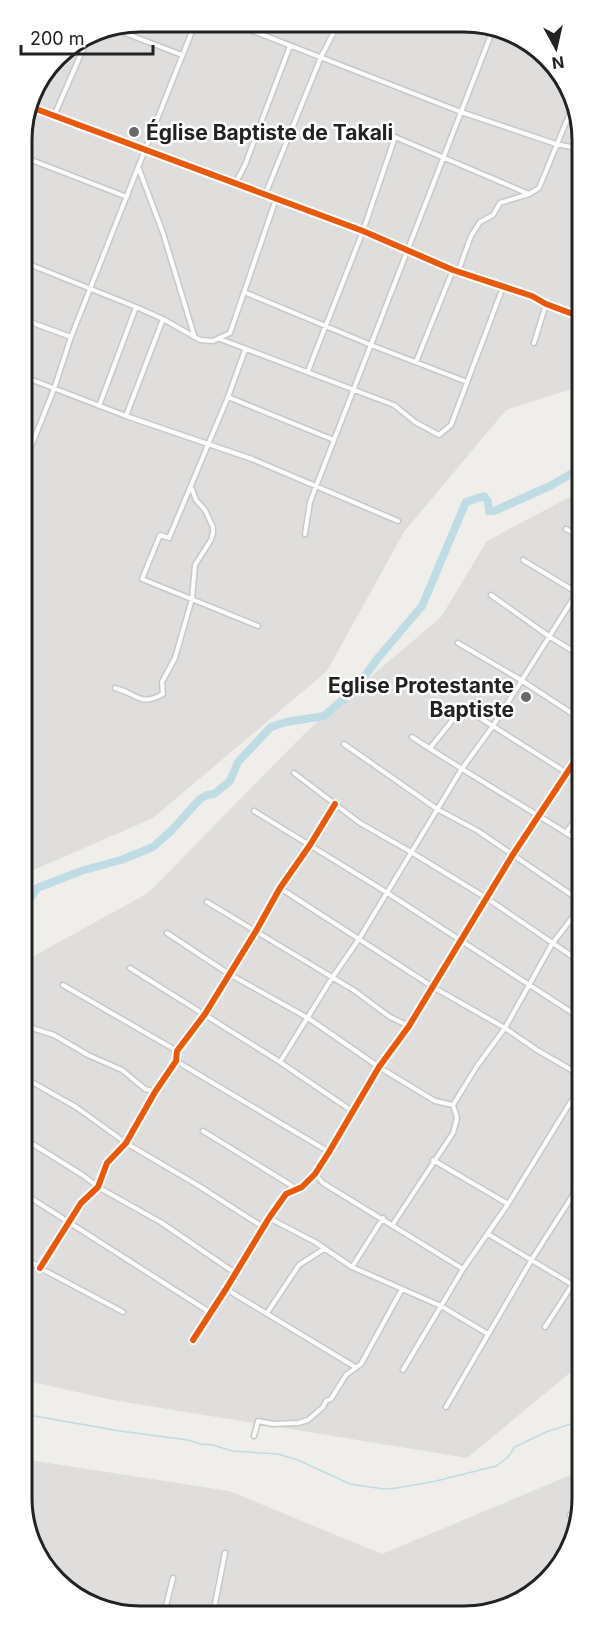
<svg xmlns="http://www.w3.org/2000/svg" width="604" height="1637" font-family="Inter,sans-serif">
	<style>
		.residential { fill: #dfdedc }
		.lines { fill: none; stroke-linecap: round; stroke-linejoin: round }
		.stream { stroke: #bfdbe3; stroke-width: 1.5 }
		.river { stroke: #bfdbe3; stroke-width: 8 }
		.street-casing { stroke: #c9c8c7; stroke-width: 7 }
		.street { stroke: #fdfcfc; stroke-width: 4 }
		.cycleway-casing { stroke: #fff; stroke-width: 10 }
		.cycleway { stroke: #e8590c; stroke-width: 6 }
		.poi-dot { fill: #6a6968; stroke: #fff; stroke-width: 2 }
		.labels { text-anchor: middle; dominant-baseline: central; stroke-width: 5; stroke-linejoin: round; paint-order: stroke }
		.poi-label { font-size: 21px; font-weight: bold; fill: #222; stroke: #fff; text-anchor: start }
		.rim { fill: none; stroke: #222; stroke-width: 3 }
	</style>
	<rect width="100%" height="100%" fill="#f0eeeb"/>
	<path class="residential" d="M 140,21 L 488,23 L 548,56 L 581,116 L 581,386 L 506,410 L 404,532 L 327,671 L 153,818 L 22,875 L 21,132 L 33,87 L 61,51 L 95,30 Z
		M 581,491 L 583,1362 L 467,1458 L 113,1400 L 23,1380 L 23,962 L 148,893 L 308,730 L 441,617 L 487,541 Z
		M 23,1459 L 229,1491 L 382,1554 L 583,1470 L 583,1505 L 554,1575 L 488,1614 L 116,1614 L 56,1581 L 23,1521 Z"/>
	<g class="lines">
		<path class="stream" d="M 23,1414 L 120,1431 L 188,1440 L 200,1444 L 213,1445 L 232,1451 L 278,1454 L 298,1460 L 350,1484 L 384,1489 L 397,1488 L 436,1481 L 496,1466 L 507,1458 L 515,1447 L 546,1432 L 583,1420"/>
		<path class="river" d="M 22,943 L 26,940 L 24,926 L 25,907 L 37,888 L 84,870 L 121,860 L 153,847 L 171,831 L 200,799 L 207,795 L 214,794 L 230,781 L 238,762 L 271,727 L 286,722 L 324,716 L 355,689 L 378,658 L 422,606 L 466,502 L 484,496 L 488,501 L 489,511 L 494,511 L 550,486 L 581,468"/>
		<g class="street-casing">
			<path id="street" d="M 230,22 L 461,112 L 556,144 L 581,149
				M 109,27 L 182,55
				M 28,106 L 363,231 L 453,270 L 532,296 L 546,304 L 581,317
				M 54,116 L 90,33
				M 21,156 L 127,197
				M 139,169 L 163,233 L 194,335
				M 235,184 L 245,165 L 290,46
				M 265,195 L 321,57 L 339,22
				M 21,261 L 136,307 L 163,319 L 200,340 L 213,341 L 230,333 L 276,199
				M 458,272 L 471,236 L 480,222 L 493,215 L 500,203 L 529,194 L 539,188 L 574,103
				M 244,292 L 371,345 L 467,382
				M 22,319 L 71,337
				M 220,339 L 394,405 L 415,422 L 439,435 L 451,425 L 503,287
				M 534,343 L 546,304
				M 245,350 L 228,397 L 169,538 L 160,535 L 142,579 L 258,626
				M 416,362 L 453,270
				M 308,371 L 363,231 L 395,137 L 529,194
				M 22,376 L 126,416 L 252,459 L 398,521
				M 228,397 L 334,440
				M 99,406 L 136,307
				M 126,416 L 163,319
				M 22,469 L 54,389 L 71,337 L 196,21
				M 566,529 L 581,537
				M 305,534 L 310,502 L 494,27
				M 523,560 L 581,595
				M 491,595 L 550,637 L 581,656
				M 458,643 L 521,680 L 582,720
				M 115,688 C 138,694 140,707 163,694 L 162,682 L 175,658 L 192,599 L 195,565 L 211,540 L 213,533 L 213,527 L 205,510 L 196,500 L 192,489
				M 412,737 C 468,774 526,807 582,843
				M 344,744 L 437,809 L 478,831 L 582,902
				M 430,748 L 463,707 L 567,773
				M 294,773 L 360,823 L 411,852 L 488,899 L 582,963
				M 254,811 L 386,892 L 582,1019
				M 566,833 L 582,810
				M 280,888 L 433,987 L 505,1028 L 537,1050 L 582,1076
				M 207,902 L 355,991 L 390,1017 L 409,1026
				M 167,933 L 229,974 L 308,1018 L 379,1067 L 435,1101 L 453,1105
				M 130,968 L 280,1062 L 352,1111
				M 63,985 L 177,1051
				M 23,1022 L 32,1028 L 54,1035 L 88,1055 L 122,1070 L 145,1089 L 155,1092
				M 176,1061 L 329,1152
				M 280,1062 L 332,978 L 359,939 L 461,770 L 493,726 L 581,586
				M 23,1077 L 76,1107 L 126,1143 L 199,1186 L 263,1227
				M 203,1131 L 297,1189
				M 23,1138 L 84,1176 L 98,1187 L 162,1223 L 235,1273
				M 433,1160 L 508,1204
				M 315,1174 L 323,1183 L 463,1269
				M 23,1193 L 211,1313
				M 269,1218 L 315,1242 L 352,1267 L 441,1306 L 488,1334
				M 393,1224 L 453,1133 L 457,1118 L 453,1105 L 477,1066 L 505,1028 L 552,944 L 582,905
				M 488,1234 L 573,1285
				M 23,1256 L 40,1268 L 123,1312
				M 352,1267 L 383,1218
				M 40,1268 L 81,1203 L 98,1187 L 107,1163 L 126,1143 L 155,1092 L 176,1061 L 177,1051 L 205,1014 L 256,931 L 280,888 L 310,845 L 335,804
				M 226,1289 L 355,1367
				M 267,1313 L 299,1265 L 324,1249
				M 545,1327 L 582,1270
				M 193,1340 L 226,1289 L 269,1218 L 286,1194 L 302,1187 L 315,1174 L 329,1152 L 379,1067 L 409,1026 L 512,856 L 582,750
				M 403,1370 L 463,1269 L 508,1204 L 570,1103 L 582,1088
				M 446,1407 L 532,1259 L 582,1181
				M 254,1436 L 258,1421 L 273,1424 L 298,1423 L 308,1420 L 323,1407 L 326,1401 L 331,1399 L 346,1375 L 361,1364 L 402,1289
				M 570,1515 L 577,1519
				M 213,1612 L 221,1614
				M 164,1614 L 173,1578
				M 213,1614 L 225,1553
				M 445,1614 L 452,1609 L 487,1614"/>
		</g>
		<use href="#street" class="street"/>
		<g class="cycleway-casing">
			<path id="cycleway" d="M 28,106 L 363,231 L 453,270 L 532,296 L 546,304 L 581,317
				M 40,1268 L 81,1203 L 98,1187 L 107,1163 L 126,1143 L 155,1092 L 176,1061 L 177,1051 L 205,1014 L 256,931 L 280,888 L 310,845 L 335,804
				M 193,1340 L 226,1289 L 269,1218 L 286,1194 L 302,1187 L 315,1174 L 329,1152 L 379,1067 L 409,1026 L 512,856 L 582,750"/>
		</g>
		<use href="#cycleway" class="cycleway"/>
	</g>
	<g class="poi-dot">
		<circle cx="134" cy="132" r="6"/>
		<circle cx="526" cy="697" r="6"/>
	</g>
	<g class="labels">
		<g class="poi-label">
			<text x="146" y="132">Église Baptiste de Takali</text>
			<text x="514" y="685" text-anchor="end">Eglise Protestante<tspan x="514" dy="24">Baptiste</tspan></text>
		</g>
	</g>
	<path d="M0 0H604V1637H0ZM140 32H464A108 108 0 0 1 572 140V1498A108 108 0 0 1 464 1606H140A108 108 0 0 1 32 1498V140A108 108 0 0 1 140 32Z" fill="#fff" fill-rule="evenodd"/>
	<path class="rim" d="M140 32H464A108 108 0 0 1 572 140V1498A108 108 0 0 1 464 1606H140A108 108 0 0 1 32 1498V140A108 108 0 0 1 140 32Z"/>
	<g transform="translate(556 48) rotate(172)" stroke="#ffffff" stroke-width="4.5" paint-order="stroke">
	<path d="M0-4.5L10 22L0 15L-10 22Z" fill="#222222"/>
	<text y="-9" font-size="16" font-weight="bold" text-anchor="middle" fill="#222222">N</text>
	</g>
	<path d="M21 45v9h132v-9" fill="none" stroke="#222222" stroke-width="3"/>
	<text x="30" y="45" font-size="18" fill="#222222" stroke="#ffffff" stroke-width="4.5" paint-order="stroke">200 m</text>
</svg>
